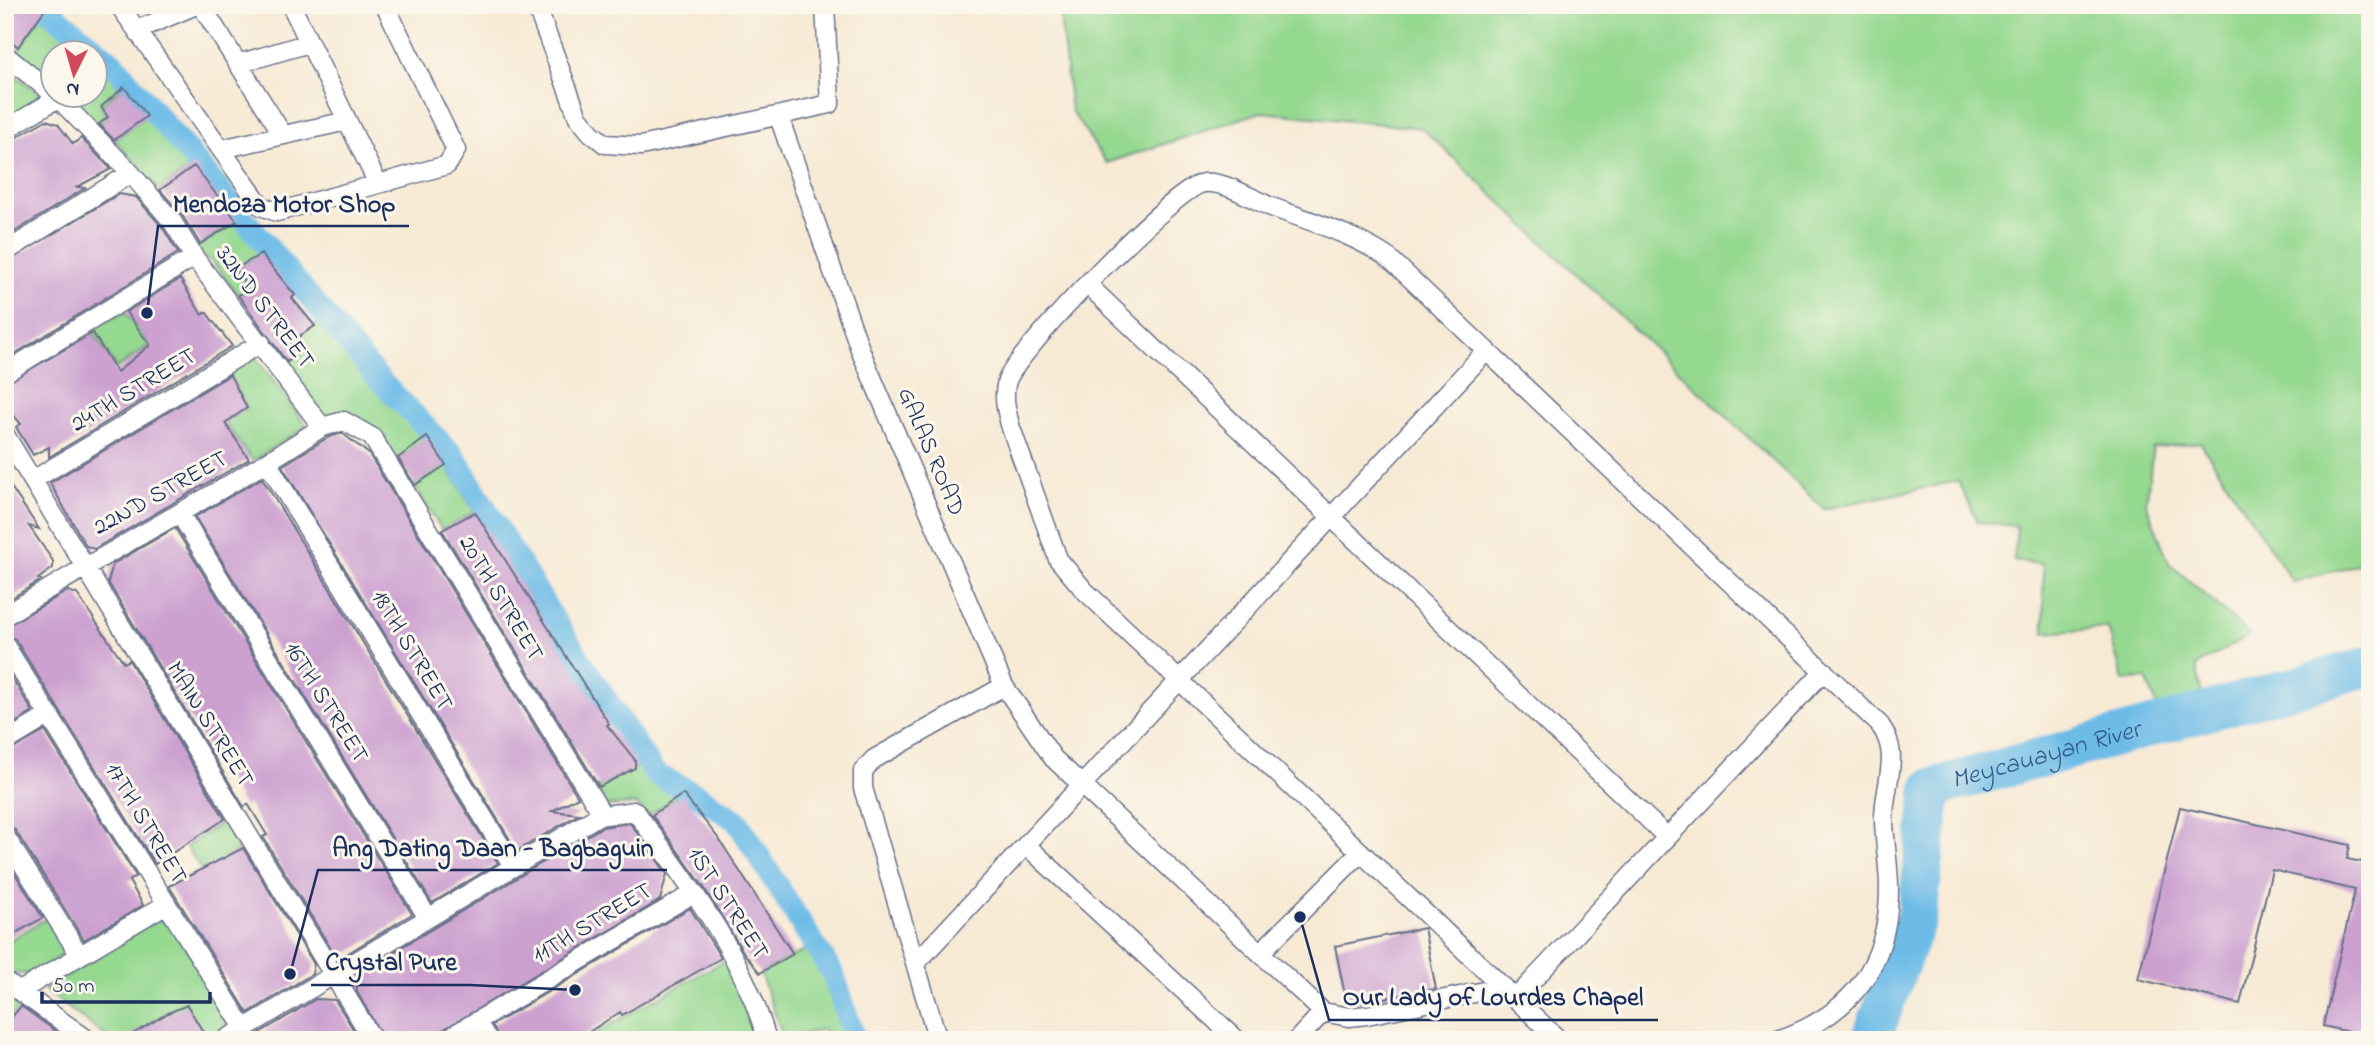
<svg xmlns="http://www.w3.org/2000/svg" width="2375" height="1045" font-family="'Indie Flower',sans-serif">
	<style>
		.green { fill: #95d890; stroke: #588477; stroke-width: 2 }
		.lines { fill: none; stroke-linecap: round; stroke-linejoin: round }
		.canal { stroke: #6cbbe7; stroke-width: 23 }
		.river { stroke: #6cbbe7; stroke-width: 40 }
		.building { fill: #cca1d0 }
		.street-casing { stroke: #687088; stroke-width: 21 }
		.street { stroke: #fff; stroke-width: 18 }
		.labels { text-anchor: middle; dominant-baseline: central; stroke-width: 6; stroke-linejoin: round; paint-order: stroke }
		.street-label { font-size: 24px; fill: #1b2f5e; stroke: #fbf7ec }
		.water-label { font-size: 26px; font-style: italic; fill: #335987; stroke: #fbf7ec }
		.leader { fill: none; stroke: #1b2f5e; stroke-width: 2.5 }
		.callout-dot { fill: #1b2f5e; stroke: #fbf7ec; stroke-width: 2.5 }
		.callout-label { font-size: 26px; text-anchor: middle; font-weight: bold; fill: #1b2f5e; stroke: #fbf7ec; stroke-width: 6; stroke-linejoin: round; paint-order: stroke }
	</style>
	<rect width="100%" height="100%" fill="#fbf7ec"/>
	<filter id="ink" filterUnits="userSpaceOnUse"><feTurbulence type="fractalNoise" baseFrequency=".0143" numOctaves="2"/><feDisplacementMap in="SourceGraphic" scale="14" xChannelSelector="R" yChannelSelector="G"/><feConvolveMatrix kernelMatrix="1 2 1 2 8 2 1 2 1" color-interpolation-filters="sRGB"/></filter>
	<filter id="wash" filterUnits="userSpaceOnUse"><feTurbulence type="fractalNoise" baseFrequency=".00686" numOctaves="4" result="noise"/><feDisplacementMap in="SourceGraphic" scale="28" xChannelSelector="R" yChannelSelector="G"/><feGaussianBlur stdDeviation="1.57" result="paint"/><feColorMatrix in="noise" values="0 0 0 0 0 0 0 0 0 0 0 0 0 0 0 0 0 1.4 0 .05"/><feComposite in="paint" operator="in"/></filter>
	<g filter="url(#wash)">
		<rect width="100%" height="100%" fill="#f7ead5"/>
		<path class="green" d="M 48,5 L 54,5 L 126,83 L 101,107 L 108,117 L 96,125 L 65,95 L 94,94 L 94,52 L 52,52 L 52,85 L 16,54 Z
			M 1059,5 L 2370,5 L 2370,561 L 2293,582 L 2200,442 L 2153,448 L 2146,503 L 2169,563 L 2250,635 L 2196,666 L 2202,695 L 2158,708 L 2146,679 L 2123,680 L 2108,628 L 2044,633 L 2043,564 L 2014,561 L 2017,526 L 1978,522 L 1958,481 L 1824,509 L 1422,128 L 1261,112 L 1107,163 L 1071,111 Z
			M 5,67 L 45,98 L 5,119 Z
			M 147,115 L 194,166 L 159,190 L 115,140 Z
			M 237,221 L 261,254 L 236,269 L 250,290 L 238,295 L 212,261 L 202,256 L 196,248 Z
			M 125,311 L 150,345 L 117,368 L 92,331 L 93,327 Z
			M 322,320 L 427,437 L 397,460 L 379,433 L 325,419 L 287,365 L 301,352 L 292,341 Z
			M 254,355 L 307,426 L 253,461 L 225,423 L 247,408 L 228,373 Z
			M 446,465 L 475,512 L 442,530 L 414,485 Z
			M 644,763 L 654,776 L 683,792 L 647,817 L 637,804 L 606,806 L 598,787 Z
			M 223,822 L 239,850 L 203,871 L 186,847 Z
			M 47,918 L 68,951 C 46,965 30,984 5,968 L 5,943 Z
			M 156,920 L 170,923 L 233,1023 L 204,1040 L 111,1040 L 45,990 Z
			M 811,947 L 831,978 L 851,1040 L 827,1040 L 824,1029 L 784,1039 L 760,973 Z
			M 724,961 L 735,975 L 756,1040 L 583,1040 Z
			M 5,993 L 24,1003 L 5,1025 Z"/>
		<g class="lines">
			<path class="canal" d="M 42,5 L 113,63 L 376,376 L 453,455 L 551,615 L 655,774 L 697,795 L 737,821 L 834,976 L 855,1040"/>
			<path class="river" id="s1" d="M 1871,1040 L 1917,917 L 1932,788 L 2370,666"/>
		</g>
		<g id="blocks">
			<path class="building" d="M 5,5 L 48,5 L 18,47 L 5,36 Z
				M 124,87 L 147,116 L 114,140 L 99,124 L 108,117 L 101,107 Z
				M 46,120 L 58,124 L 73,144 L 81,138 L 111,169 L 77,187 L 85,188 L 5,238 L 5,144 Z
				M 194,166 L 237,221 L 200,244 L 182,215 L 160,190 Z
				M 119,194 L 136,197 L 163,228 L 178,253 L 5,360 L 5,263 Z
				M 261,254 L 295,295 L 292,298 L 315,326 L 290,342 L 301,352 L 287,362 L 238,295 L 250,290 L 235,269 Z
				M 180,279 L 202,315 L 206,312 L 232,346 L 49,457 L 49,447 L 33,455 L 16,427 L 21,424 L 5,405 L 5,384 L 93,333 L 117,372 L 150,345 L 126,312 Z
				M 230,375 L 247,408 L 225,423 L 249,459 L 94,549 L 86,546 L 50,483 Z
				M 342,433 L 369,454 L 578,797 L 552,811 L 579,814 L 517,851 L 282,466 L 327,438 Z
				M 427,437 L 446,465 L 415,485 L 398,458 Z
				M 5,478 L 39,529 L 29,526 L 53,561 L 53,568 L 38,579 L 41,580 L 5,602 Z
				M 262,478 L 498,863 L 432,903 L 195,517 Z
				M 475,512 L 609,724 L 607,725 L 635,760 L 635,768 L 599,787 L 442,530 Z
				M 175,528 L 412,914 L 340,958 L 336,957 L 263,837 L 267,835 L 248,804 L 244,807 L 108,582 L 113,564 Z
				M 68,591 L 77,594 L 124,663 L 129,660 L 225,819 L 155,864 L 15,639 L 5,634 L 5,627 Z
				M 5,667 L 33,712 L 5,729 Z
				M 45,731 L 136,876 L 129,881 L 143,905 L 84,940 L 15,830 L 5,825 L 5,753 Z
				M 683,794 L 719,839 L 793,954 L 760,973 L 744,953 L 703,886 L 652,815 Z
				M 2180,807 L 2350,845 L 2347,859 L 2362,862 L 2363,858 L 2370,859 L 2370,1037 L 2323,1026 L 2355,890 L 2272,870 L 2240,1004 L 2138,979 Z
				M 630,823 L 667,874 L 660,900 L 426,1040 L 384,1040 L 357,992 L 357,974 L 602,827 Z
				M 243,848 L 314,964 L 312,974 L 248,1013 L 169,886 Z
				M 5,858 L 43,918 L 5,939 Z
				M 690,908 L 721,958 L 622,1015 L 620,1012 L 576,1040 L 500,1040 L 492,1025 Z
				M 1424,928 L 1436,989 L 1347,1005 L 1335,946 Z
				M 316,999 L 335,1000 L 360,1040 L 248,1040 Z
				M 187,1005 L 208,1040 L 123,1040 L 168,1013 Z
				M 21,1006 L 68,1040 L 5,1040 L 5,1025 Z"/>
		</g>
	</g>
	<g filter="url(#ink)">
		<use href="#blocks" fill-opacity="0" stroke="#687088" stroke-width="2"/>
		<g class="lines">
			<g class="street-casing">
				<path id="street" d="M 119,5 L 261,206 L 277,212 L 447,165 L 456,150 L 385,5
					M 201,5 L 283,135
					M 291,5 L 378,184
					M 536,5 L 578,117 L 591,133 L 605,144 L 641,146 L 830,104 L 825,5
					M 137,30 L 196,5
					M 5,55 L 52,93
					M 238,64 L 309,43
					M 54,94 L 127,169 L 172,221 L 194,257 L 322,427
					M 779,117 L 861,352 L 1004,686 L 1053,758 L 1323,1012 L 1349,1017 L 1367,1015 L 1504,987
					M 5,130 L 58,98
					M 221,149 L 347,121
					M 5,252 L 131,173
					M 1089,286 L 1667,837
					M 5,373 L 194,257
					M 5,435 L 373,1040
					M 267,462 L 513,866
					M 33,480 L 261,343
					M 180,514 L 428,918
					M 5,616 C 109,549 219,495 322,427 L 344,421 L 372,437 L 602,814
					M 5,645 L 244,1028
					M 5,742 L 50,715
					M 5,836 L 79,954
					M 1026,845 L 1237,1040
					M 1260,953 L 1361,852
					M 915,964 L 1487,350
					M 5,981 L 88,1040
					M 20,991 L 165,905
					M 1516,998 L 1824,671
					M 476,1022 L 489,1040
					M 225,1040 L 598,816 L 635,811 C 688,884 742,951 767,1040
					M 445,1040 L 694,893
					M 938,1040 L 863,788 L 863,771 L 874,759 L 1004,686
					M 1297,1040 L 1323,1012
					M 1559,1040 L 1084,590 L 1058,559 L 1011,428 C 1007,414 1002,396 1007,381 C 1016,352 1176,186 1204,183 C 1225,181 1250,198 1269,206 C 1311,222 1352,233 1390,259 L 1880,725 C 1902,755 1884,784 1884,818 C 1884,841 1889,864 1889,888 C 1889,966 1851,1015 1778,1040"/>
			</g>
			<use href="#street" class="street"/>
		</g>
	</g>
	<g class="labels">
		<g class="street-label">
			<text transform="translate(264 308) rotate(53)">32ND STREET</text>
			<text transform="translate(134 391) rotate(-31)">24TH STREET</text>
			<text transform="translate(930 452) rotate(67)">GALAS ROAD</text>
			<text transform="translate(161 494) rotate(-29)">22ND STREET</text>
			<text transform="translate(500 599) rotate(59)">20TH STREET</text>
			<text transform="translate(411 651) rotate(59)">18TH STREET</text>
			<text transform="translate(325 703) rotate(58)">16TH STREET</text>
			<text transform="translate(209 725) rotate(58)">MAIN STREET</text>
			<text transform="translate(145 824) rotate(59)">17TH STREET</text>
			<text transform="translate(727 904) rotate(57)">1ST STREET</text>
			<text transform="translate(593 924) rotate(-31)">11TH STREET</text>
		</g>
		<g class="water-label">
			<text stroke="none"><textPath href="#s1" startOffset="380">Meycauayan River</textPath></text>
		</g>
	</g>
	<path class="leader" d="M147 313L158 226H409M290 974L318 870H667M575 990L470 985H311M1300 917L1329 1020H1658"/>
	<g class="callout-dot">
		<circle cx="147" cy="313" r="7"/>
		<circle cx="290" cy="974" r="7"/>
		<circle cx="575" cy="990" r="7"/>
		<circle cx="1300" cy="917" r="7"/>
	</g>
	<g class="callout-label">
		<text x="284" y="212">Mendoza Motor Shop</text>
		<text x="493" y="856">Ang Dating Daan - Bagbaguin</text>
		<text x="391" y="970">Crystal Pure</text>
		<text x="1493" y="1005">Our Lady of Lourdes Chapel</text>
	</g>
	<rect width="2375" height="1045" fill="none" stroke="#fbf7ec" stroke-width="28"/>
	<g transform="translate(74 74) rotate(185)"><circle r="33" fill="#fbf7ec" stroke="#a1a7b3" stroke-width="2"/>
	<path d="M0-5L12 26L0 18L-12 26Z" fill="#d1495b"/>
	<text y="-10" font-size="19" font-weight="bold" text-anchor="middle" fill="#1b2f5e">N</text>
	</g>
	<path d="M42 992v10h168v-10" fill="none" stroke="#1b2f5e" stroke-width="3.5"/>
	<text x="52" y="992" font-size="21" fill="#1b2f5e" stroke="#fbf7ec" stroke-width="5" paint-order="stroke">50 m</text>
</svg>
